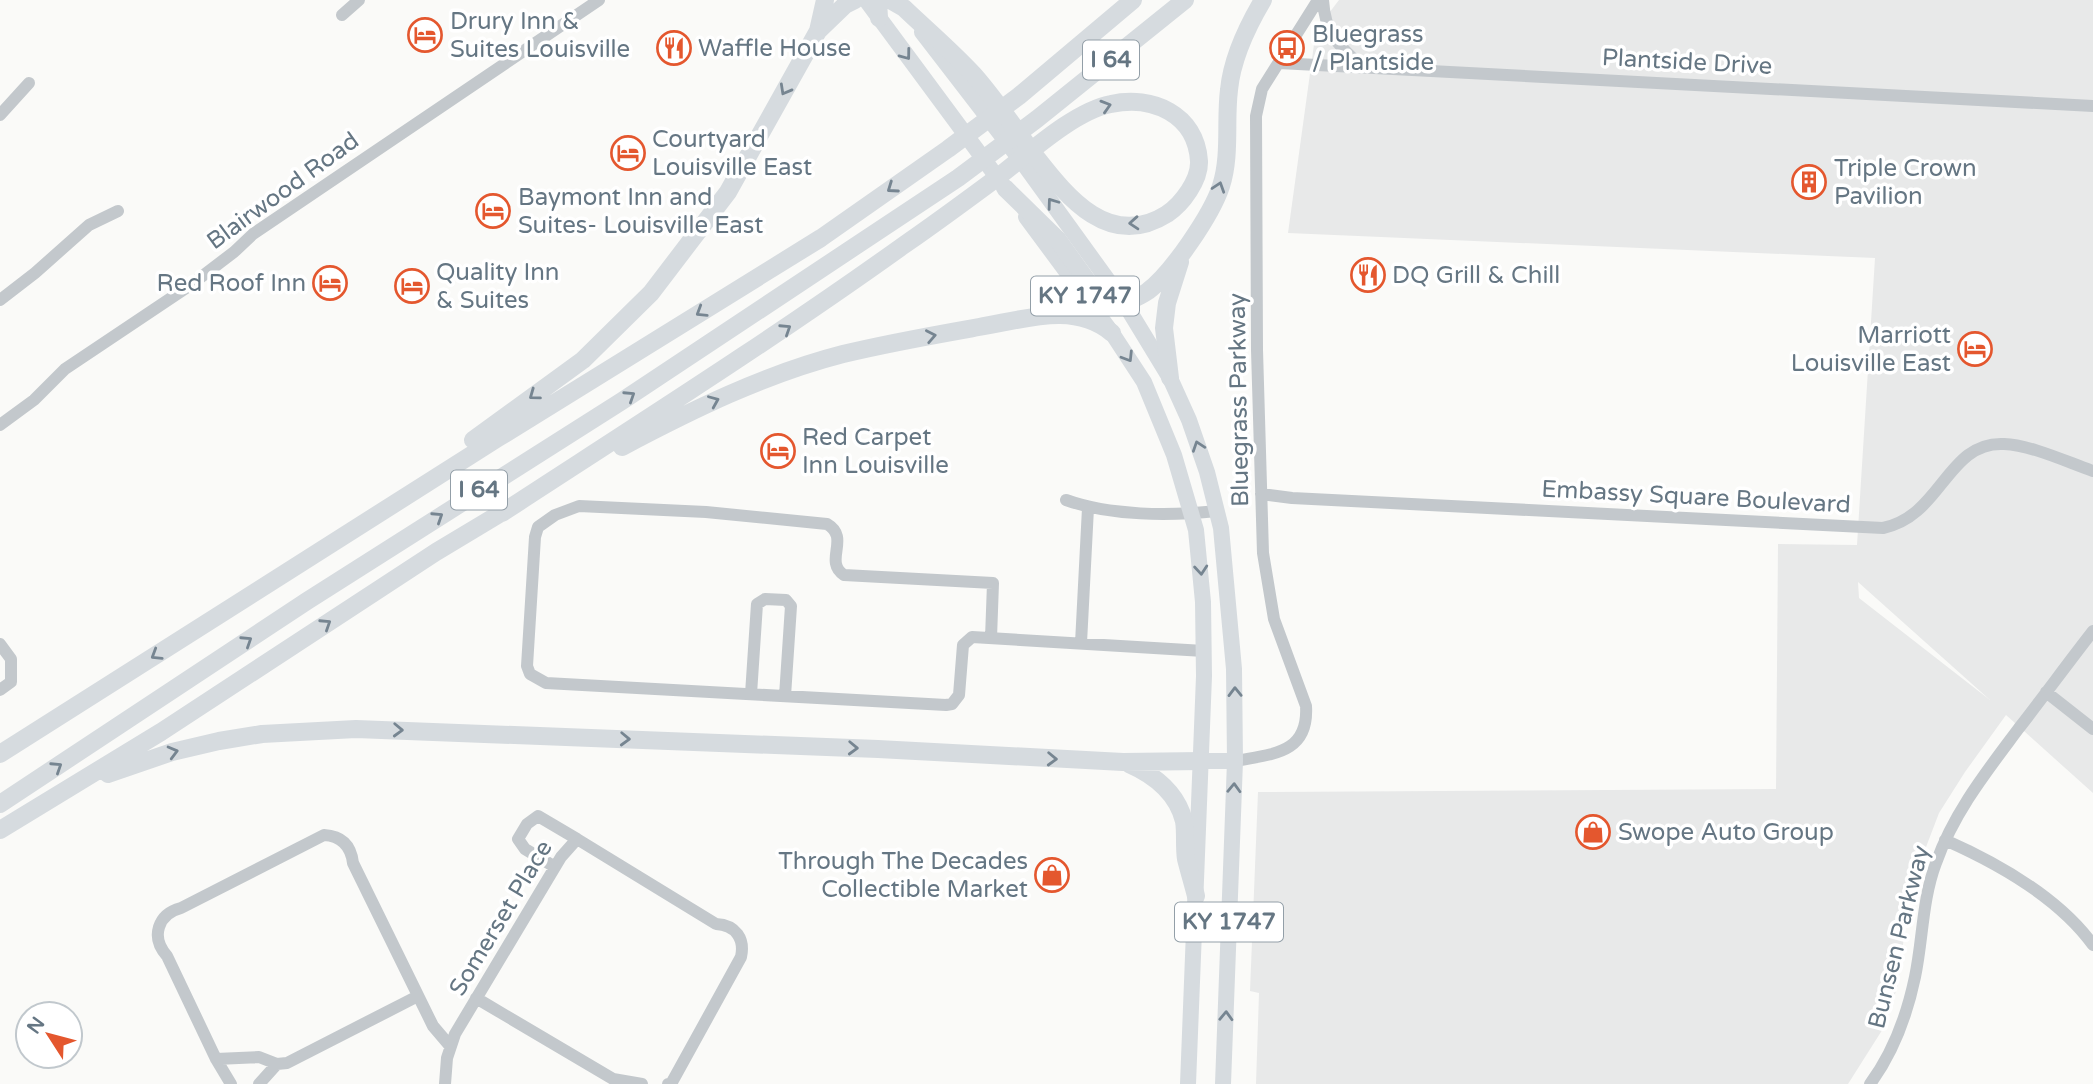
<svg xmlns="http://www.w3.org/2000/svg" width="2093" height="1084" font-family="'Varela Round',sans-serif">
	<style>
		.built { fill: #e8e9e9; fill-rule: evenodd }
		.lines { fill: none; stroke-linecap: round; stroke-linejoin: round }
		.minor { stroke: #c3c8cc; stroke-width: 12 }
		.major { stroke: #d6dbdf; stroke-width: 16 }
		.highway { stroke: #d6dbdf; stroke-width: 18 }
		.oneway { stroke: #768591 }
		.labels { text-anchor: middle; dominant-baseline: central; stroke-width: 7; stroke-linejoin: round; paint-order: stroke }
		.shield { fill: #fff; stroke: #939fa8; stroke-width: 2 }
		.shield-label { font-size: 23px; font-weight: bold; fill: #657683 }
		.poi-label { font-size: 24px; fill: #657683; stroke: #fff; text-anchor: start }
		.street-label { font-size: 24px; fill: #657683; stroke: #fff }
	</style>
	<rect width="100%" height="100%" fill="#fafaf8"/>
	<path class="built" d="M 1339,0 L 2093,0 L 2093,793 L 2006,715 L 1965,772 L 1939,813 L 1910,889 L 1898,984 L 1886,1024 L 1848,1084 L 1256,1084 L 1259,993 L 1250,991 L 1258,792 L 1776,789 L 1778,544 L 1857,545 L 1875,258 L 1288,233 L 1316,30 ZM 1858,582 L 1990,700 L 1859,598 Z"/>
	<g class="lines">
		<path class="minor" d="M 1323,0 C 1325,33 1337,44 1360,65
			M 342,15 L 359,0
			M 1279,63 L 2093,106
			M 0,115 L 29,83
			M 0,300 L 35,273 L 89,225 L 118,211
			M 0,425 L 34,400 L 65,369 L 192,284 L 234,252 L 253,234 L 599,0
			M 1261,494 L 1292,498 L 1883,528 C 1942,516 1947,441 2004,444 C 2031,445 2067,462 2093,471
			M 1066,500 C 1110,516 1170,516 1217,511
			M 991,638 L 993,583 L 844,575 C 823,561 851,538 827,524 L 706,512 L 579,506 L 555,515 L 538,527 L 535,537 L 527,666 L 530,674 L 546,683 L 946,705 L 952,704 L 959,695 L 963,645 L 972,637 L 1204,651
			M 1081,643 L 1088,508
			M 0,644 L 11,659 L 11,682 L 0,690
			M 2046,692 L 2093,729
			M 751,694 L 757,604 L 765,599 L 786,600 L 791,606 L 785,696
			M 1235,761 C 1272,754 1309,754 1306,706 L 1274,619 L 1263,553 L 1257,350 L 1256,116 L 1262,89 L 1318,0
			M 1945,840 C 1997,863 2059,898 2093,945
			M 555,867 L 525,849 L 518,839 L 527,824 L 538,816 L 577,839
			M 476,998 L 613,1079 L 642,1084
			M 216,1059 L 259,1057 L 277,1064 L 287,1063 L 418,996
			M 231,1084 L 216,1059 L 167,956 C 150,937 158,914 181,908 L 324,835 C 342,836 351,846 353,863 L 433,1026 L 450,1046
			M 259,1084 L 277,1064
			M 445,1084 L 447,1058 L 455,1034 L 561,857 L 577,839 L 716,924 C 736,925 745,939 741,957 L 671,1084 L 668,1084
			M 1870,1084 C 1893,1053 1907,1015 1915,977 C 1923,939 1922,900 1936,863 C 1954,812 1987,771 2019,728 C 2044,696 2068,663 2093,631"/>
		<path class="major" d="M 866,0 L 1005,188
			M 922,32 L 1026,167 L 1125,304 L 1170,378 L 1189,420 L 1207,472 L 1221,528 L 1234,669 L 1235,761 L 1223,1084
			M 1026,217 L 1112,333 L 1144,382 L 1174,455 L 1196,530 L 1203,602 L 1204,676 L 1188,1084
			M 1202,761 L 1235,761"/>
		<path class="highway" d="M 878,0 L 879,18
			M 818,31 L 845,5 L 855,0
			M 1005,188 L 1058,240 L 1093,289 L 1103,299 L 1125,304 C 1132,299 1141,296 1148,291 C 1172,273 1212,214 1221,186 C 1231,155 1225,121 1229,90 C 1232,58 1247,27 1263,0
			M 1170,378 L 1164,328 L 1167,303 L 1180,262
			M 473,440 L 583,360 L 651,293 L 728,192 L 818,31 L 825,0
			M 622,447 C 692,410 765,374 843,354 C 888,343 934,335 979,327 C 1023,320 1074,301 1112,333
			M 502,513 C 637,425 773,339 904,245 C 936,223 967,200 998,177 C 1028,154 1074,111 1111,104 C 1152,95 1196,114 1199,161 C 1200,180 1182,204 1167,214 C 1110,250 1068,198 1036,157 C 1016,130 996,100 974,75 C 952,51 927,30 904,8 L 890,0
			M 0,754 L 498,438 L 821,238 L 948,149 L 1019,96 L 1133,0
			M 1129,764 C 1154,775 1177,793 1184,821 C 1186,833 1184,847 1186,859 C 1189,871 1193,884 1196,896
			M 108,774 L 172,752 L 219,741 L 262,734 L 356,729 L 878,749 L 1123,762 L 1202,761
			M 0,804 L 307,601 L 622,401 L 958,178 L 1037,119 L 1185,0
			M 0,830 L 161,732 L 436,552 L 511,507"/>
	</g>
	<defs><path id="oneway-chevron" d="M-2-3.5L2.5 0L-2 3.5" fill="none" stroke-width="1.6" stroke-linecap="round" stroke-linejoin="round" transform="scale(1.75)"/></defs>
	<g class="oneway">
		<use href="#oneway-chevron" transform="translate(906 55) rotate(53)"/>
		<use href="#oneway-chevron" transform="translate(785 90) rotate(119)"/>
		<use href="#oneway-chevron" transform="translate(1106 106) rotate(-17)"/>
		<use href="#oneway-chevron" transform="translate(1219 187) rotate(-72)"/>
		<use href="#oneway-chevron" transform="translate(892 188) rotate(145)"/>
		<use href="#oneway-chevron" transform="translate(1052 203) rotate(-126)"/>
		<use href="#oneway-chevron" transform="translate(1134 223) rotate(176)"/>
		<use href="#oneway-chevron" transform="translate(701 312) rotate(148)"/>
		<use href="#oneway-chevron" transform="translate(786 329) rotate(-33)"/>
		<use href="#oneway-chevron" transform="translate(931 336) rotate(-11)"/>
		<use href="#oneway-chevron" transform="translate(1128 357) rotate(58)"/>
		<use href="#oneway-chevron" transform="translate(534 395) rotate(144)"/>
		<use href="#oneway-chevron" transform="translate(630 396) rotate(-33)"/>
		<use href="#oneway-chevron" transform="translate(714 401) rotate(-23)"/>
		<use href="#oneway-chevron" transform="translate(1198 446) rotate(-109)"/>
		<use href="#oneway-chevron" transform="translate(438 517) rotate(-33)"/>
		<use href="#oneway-chevron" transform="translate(1201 570) rotate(85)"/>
		<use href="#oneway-chevron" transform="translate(326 624) rotate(-33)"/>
		<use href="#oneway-chevron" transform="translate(247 641) rotate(-33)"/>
		<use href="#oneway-chevron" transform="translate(156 655) rotate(148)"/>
		<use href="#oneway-chevron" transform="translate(1235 692) rotate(-91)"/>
		<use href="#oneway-chevron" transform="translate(398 730) rotate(2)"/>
		<use href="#oneway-chevron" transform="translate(625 739) rotate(2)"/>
		<use href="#oneway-chevron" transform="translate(853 748) rotate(2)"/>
		<use href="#oneway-chevron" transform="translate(173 752) rotate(-15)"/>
		<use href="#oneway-chevron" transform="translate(1052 759) rotate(2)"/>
		<use href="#oneway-chevron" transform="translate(57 767) rotate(-33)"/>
		<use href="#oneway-chevron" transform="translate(1234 788) rotate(-88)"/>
		<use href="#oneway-chevron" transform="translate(1226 1016) rotate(-88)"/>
	</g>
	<defs>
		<g id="hotel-ring" transform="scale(1.75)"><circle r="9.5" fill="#fff" stroke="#e4572e" stroke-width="1.5"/><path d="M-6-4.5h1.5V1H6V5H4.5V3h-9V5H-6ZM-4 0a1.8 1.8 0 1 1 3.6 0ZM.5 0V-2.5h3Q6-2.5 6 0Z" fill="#e4572e"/></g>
		<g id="restaurant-ring" transform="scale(1.75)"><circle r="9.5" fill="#fff" stroke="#e4572e" stroke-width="1.5"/><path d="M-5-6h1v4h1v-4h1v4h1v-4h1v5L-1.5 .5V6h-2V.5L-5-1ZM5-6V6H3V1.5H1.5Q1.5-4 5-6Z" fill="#e4572e"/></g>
		<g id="bus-ring" transform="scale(1.75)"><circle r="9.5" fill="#fff" stroke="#e4572e" stroke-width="1.5"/><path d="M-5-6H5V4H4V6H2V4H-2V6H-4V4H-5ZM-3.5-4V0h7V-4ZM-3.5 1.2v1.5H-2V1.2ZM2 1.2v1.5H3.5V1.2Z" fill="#e4572e"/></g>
		<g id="building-ring" transform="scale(1.75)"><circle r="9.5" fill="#fff" stroke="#e4572e" stroke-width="1.5"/><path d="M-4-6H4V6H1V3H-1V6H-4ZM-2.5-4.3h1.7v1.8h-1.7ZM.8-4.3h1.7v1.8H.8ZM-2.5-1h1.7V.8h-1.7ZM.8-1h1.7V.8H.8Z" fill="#e4572e"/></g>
		<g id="shop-ring" transform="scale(1.75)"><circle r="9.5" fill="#fff" stroke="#e4572e" stroke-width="1.5"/><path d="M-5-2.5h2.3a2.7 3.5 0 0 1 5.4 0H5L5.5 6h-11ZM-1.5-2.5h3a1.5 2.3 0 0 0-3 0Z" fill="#e4572e"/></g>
	</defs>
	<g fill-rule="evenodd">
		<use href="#hotel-ring" x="425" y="35"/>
		<use href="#restaurant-ring" x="674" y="48"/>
		<use href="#bus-ring" x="1287" y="48"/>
		<use href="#hotel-ring" x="628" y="153"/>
		<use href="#building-ring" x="1809" y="182"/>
		<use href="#hotel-ring" x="493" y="211"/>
		<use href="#restaurant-ring" x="1368" y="275"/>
		<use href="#hotel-ring" x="330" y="283"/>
		<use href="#hotel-ring" x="412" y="286"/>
		<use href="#hotel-ring" x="1975" y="349"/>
		<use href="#hotel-ring" x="778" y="451"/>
		<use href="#shop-ring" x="1593" y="832"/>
		<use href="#shop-ring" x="1052" y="875"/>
	</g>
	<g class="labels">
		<g class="shield">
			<rect x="1083" y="40.5" width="56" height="39" rx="5"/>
			<rect x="1031" y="276.5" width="108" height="39" rx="5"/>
			<rect x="451" y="470.5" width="56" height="39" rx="5"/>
			<rect x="1175" y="902.5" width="108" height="39" rx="5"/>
		</g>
		<g class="shield-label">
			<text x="1111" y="60">I 64</text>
			<text x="1085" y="296">KY 1747</text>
			<text x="479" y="490">I 64</text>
			<text x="1229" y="922">KY 1747</text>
		</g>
		<g class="poi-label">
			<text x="450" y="21">Drury Inn &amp;<tspan x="450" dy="28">Suites Louisville</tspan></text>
			<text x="1312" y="34">Bluegrass<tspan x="1312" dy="28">/ Plantside</tspan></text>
			<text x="698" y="48">Waffle House</text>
			<text x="652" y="139">Courtyard<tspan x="652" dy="28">Louisville East</tspan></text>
			<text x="1834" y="168">Triple Crown<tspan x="1834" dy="28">Pavilion</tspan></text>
			<text x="518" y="197">Baymont Inn and<tspan x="518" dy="28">Suites- Louisville East</tspan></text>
			<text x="436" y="272">Quality Inn<tspan x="436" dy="28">&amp; Suites</tspan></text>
			<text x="1392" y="275">DQ Grill &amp; Chill</text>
			<text x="306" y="283" text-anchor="end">Red Roof Inn</text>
			<text x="1951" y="335" text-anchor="end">Marriott<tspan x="1951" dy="28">Louisville East</tspan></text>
			<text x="802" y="437">Red Carpet<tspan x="802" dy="28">Inn Louisville</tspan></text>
			<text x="1618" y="832">Swope Auto Group</text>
			<text x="1028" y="861" text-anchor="end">Through The Decades<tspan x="1028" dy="28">Collectible Market</tspan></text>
		</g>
		<g class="street-label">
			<text transform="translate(1687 62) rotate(3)">Plantside Drive</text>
			<text transform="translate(283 191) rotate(-36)">Blairwood Road</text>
			<text transform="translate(1239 400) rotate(-91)">Bluegrass Parkway</text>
			<text transform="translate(1696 497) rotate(3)">Embassy Square Boulevard</text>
			<text transform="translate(501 918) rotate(-59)">Somerset Place</text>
			<text transform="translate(1899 937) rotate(-76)">Bunsen Parkway</text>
		</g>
	</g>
	<g transform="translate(49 1035) rotate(306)"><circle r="33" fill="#ffffff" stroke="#c1c8cd" stroke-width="2"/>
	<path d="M0-5L12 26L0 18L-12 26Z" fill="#e4572e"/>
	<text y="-10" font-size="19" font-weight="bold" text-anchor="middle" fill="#657683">N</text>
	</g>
</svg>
